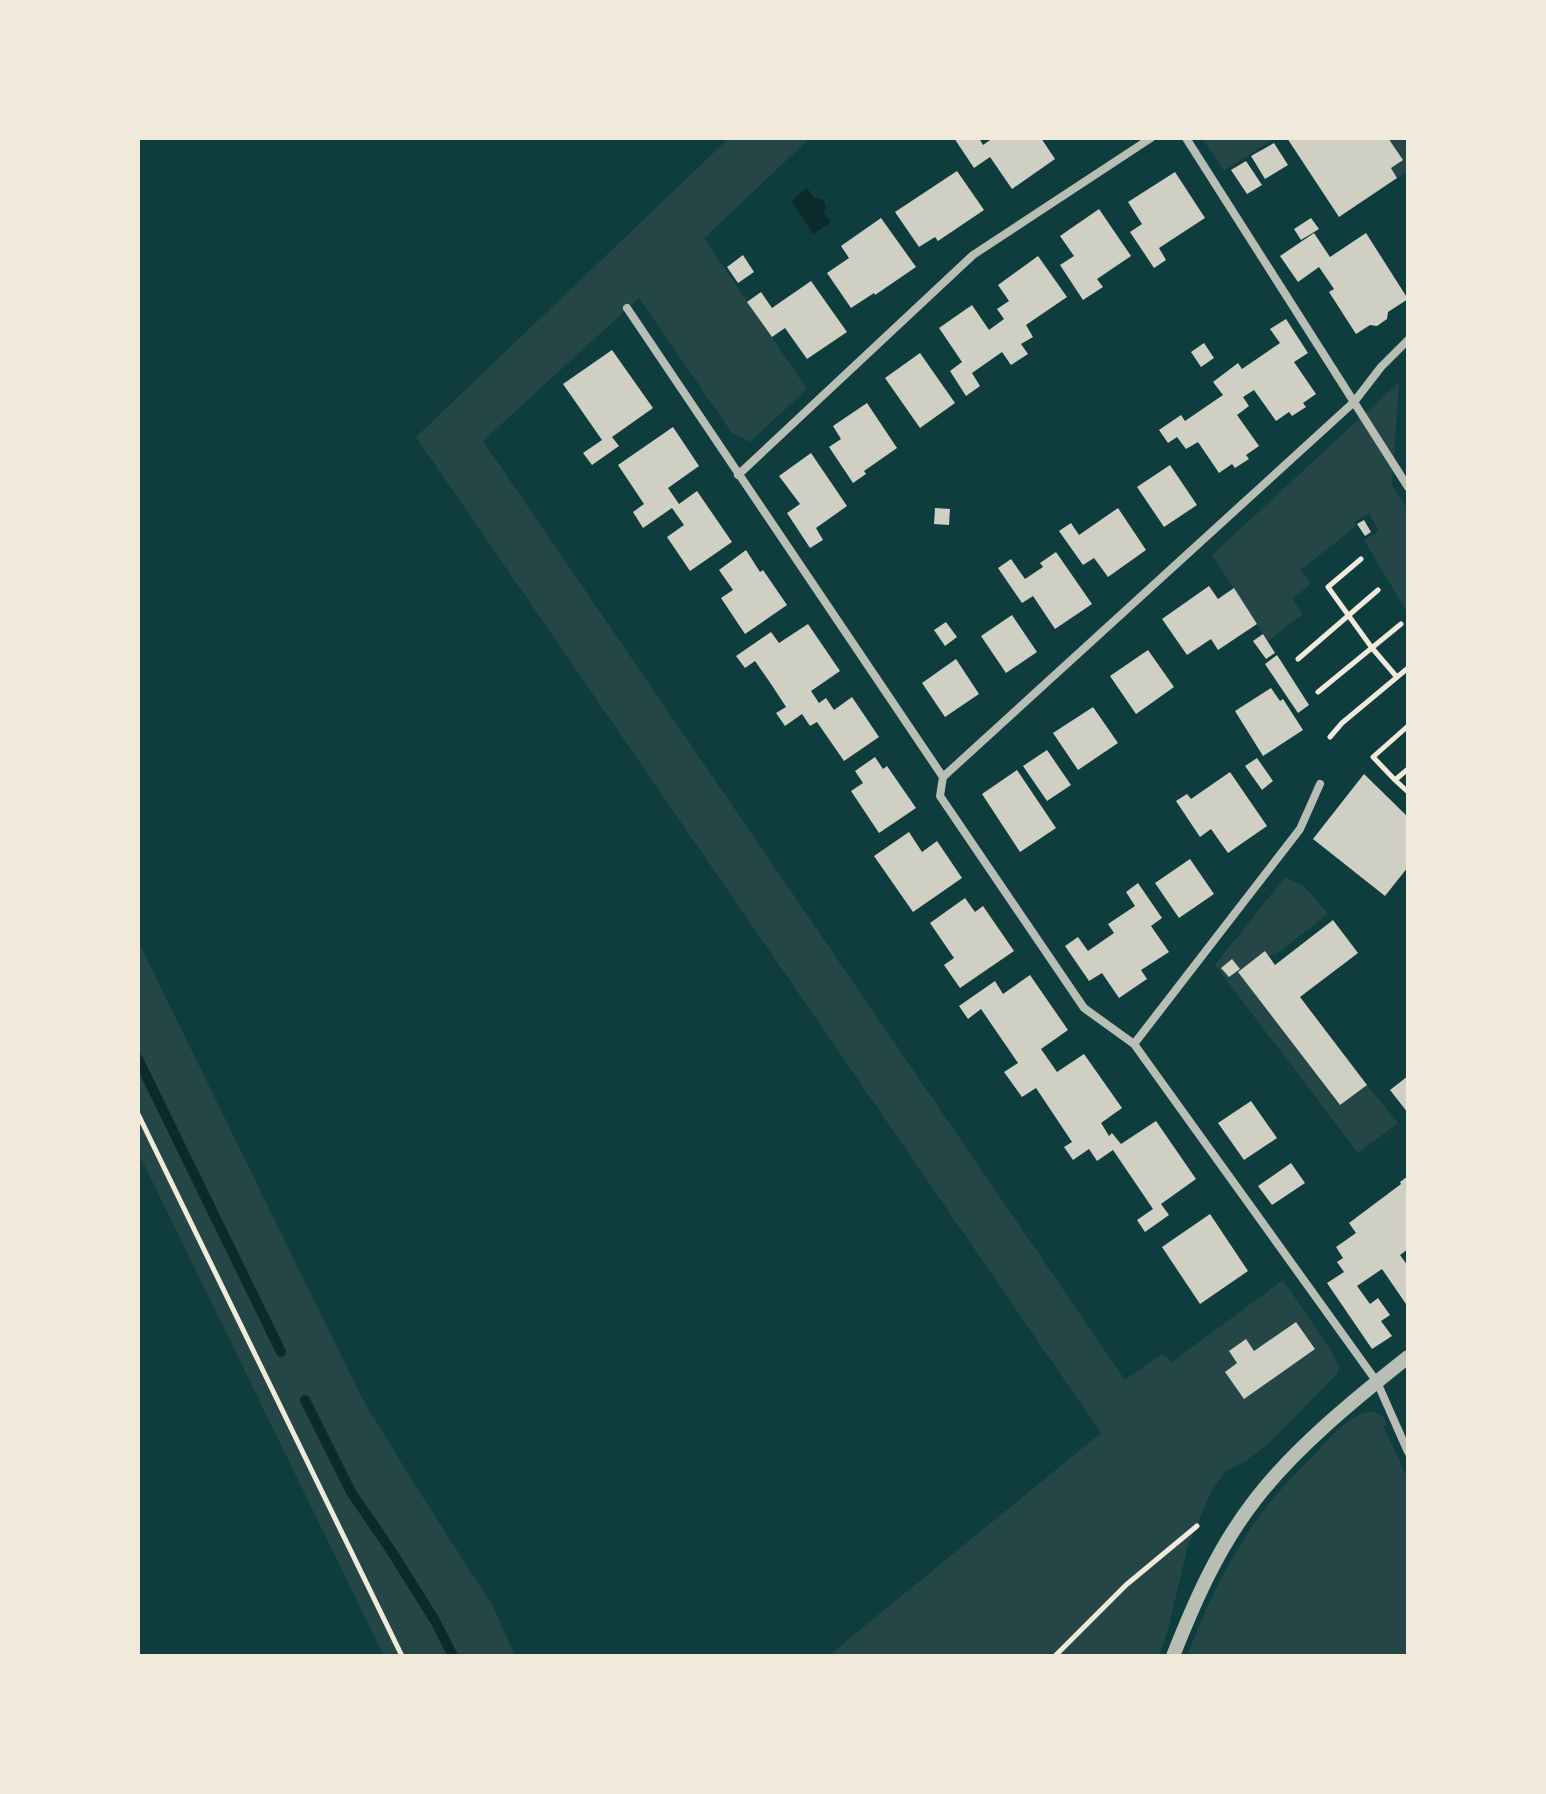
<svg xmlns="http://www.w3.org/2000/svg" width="1546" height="1794" font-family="'IBM Plex Sans',sans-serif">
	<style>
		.green { fill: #244646 }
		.water { fill: #0a2a2b }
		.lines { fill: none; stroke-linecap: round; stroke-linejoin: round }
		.stream { stroke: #0a2a2b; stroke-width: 10 }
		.building { fill: #cfcfc3 }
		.path { stroke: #f1e9da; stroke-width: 5 }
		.minor { stroke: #b8beb3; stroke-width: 8 }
		.tertiary { stroke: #b8beb3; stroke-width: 14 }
	</style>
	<rect width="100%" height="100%" fill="#0f3d3e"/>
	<path class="green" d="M 729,138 L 810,138 L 704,238 L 807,389 L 750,442 L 732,433 L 639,298 L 483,441 L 1125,1380 L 1162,1354 L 1172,1362 L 1283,1280 L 1330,1349 L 1339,1366 L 1337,1374 L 1266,1446 L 1244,1462 L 1226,1471 L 1212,1490 L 1188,1546 L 1167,1633 L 1159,1656 L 828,1656 L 1101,1433 L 416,437 Z
		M 1202,138 L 1275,138 L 1224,171 Z
		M 1371,138 L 1408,138 L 1408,172 L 1397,178 Z
		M 1399,382 L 1392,485 L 1408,510 L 1408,614 L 1364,540 L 1379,531 L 1369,513 L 1354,522 L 1356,526 L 1301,570 L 1311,584 L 1292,599 L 1303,614 L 1268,641 L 1212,555 Z
		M 1285,877 L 1305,887 L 1328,914 L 1275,955 L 1274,953 L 1239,972 L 1339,1105 L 1367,1085 L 1398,1123 L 1358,1153 L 1215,965 Z
		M 138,941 L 363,1400 L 410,1477 L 494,1608 L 515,1656 L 384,1656 L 138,1152 Z
		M 1371,1411 L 1379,1414 L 1384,1418 L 1387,1424 L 1383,1426 L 1408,1479 L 1408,1656 L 1187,1656 C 1209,1599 1236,1542 1276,1495 C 1289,1480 1304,1465 1318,1451 C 1332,1435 1350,1415 1371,1411 Z"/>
	<path class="water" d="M 807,188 L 815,199 L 819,198 L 823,200 L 826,205 L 823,212 L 831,222 L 813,234 L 791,201 Z"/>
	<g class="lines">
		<path class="stream" d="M 138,1059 L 281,1352
			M 305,1400 L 351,1492 L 390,1549 L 434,1619 L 453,1656"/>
	</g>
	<path class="building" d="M 954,138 L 979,138 L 983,145 L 993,138 L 1041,138 L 1055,159 L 1012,189 L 990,157 L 974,168 Z
		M 1287,138 L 1388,138 L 1403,160 L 1391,168 L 1397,178 L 1339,217 Z
		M 1274,143 L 1288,165 L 1265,179 L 1251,156 Z
		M 1246,161 L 1262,185 L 1247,194 L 1231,170 Z
		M 957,171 L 984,210 L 938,241 L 935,237 L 919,247 L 895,212 Z
		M 1175,172 L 1205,218 L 1159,248 L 1166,260 L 1154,268 L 1130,232 L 1142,224 L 1128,202 Z
		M 1099,209 L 1131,256 L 1097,279 L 1103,287 L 1083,300 L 1060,265 L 1074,256 L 1060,236 Z
		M 881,218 L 916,267 L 875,295 L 874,293 L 851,308 L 827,273 L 849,258 L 841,246 Z
		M 1311,218 L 1319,229 L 1301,240 L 1294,229 Z
		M 1314,233 L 1330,257 L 1366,233 L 1408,299 L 1388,312 L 1387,319 L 1377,326 L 1370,325 L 1356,334 L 1329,292 L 1334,289 L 1319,267 L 1298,282 L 1280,256 Z
		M 743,255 L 754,272 L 738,283 L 727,267 Z
		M 1038,256 L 1067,297 L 1026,325 L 1033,337 L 1021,344 L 1028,354 L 1011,365 L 1002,352 L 972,373 L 980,386 L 966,396 L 950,371 L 962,362 L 939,328 L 972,305 L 989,330 L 1004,319 L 997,309 L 1009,301 L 998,285 Z
		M 811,281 L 847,332 L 807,359 L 785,328 L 772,337 L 747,302 L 761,292 L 772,308 Z
		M 1286,319 L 1308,353 L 1294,362 L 1316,394 L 1303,403 L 1306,407 L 1292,416 L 1289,412 L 1276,421 L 1254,390 L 1243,397 L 1249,406 L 1237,415 L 1259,446 L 1246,455 L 1249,459 L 1235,468 L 1232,464 L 1219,473 L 1198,442 L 1186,449 L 1177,437 L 1168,443 L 1159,430 L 1181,415 L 1185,421 L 1223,395 L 1213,382 L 1238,363 L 1242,369 L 1280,343 L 1270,329 Z
		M 1204,343 L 1214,358 L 1201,367 L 1191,352 Z
		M 612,350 L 653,408 L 612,437 L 619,446 L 592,465 L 583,453 L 602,440 L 563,384 Z
		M 920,353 L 955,403 L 920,428 L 885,378 Z
		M 867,403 L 897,448 L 864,471 L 866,474 L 853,483 L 829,447 L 841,439 L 833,426 Z
		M 673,427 L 699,466 L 668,488 L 679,504 L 697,491 L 732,542 L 690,571 L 667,537 L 684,525 L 672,508 L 643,528 L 633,512 L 644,504 L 618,465 Z
		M 811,453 L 847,506 L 816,528 L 823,540 L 810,548 L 787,513 L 800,504 L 779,476 Z
		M 1170,465 L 1197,505 L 1164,527 L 1137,487 Z
		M 935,508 L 950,509 L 949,525 L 934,524 Z
		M 1118,508 L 1146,550 L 1108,577 L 1094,558 L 1083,565 L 1059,531 L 1071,523 L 1079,535 Z
		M 1364,520 L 1371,532 L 1365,536 L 1357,524 Z
		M 746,550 L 760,572 L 763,570 L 787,605 L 745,634 L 721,598 L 733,590 L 719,570 Z
		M 1056,552 L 1092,604 L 1055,629 L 1033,596 L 1022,603 L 998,568 L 1011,559 L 1025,579 L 1043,567 L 1040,563 Z
		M 1209,586 L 1218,599 L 1234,588 L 1257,624 L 1218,650 L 1211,639 L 1187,655 L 1162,619 Z
		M 1012,615 L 1037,652 L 1006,673 L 981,636 Z
		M 946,622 L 957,637 L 945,646 L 934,630 Z
		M 808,624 L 840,671 L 811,691 L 819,703 L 826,698 L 834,710 L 852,697 L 879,737 L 844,761 L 817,722 L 810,726 L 802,714 L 785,726 L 776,713 L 786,707 L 771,684 L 755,661 L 745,668 L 736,656 L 771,632 L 779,643 Z
		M 1263,634 L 1275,653 L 1266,659 L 1253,641 Z
		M 1148,650 L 1174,687 L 1136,714 L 1110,676 Z
		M 1277,655 L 1309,705 L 1298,713 L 1265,664 Z
		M 956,659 L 979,694 L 945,717 L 922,683 Z
		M 1271,688 L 1280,701 L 1283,699 L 1303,730 L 1263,756 L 1235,711 Z
		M 1093,707 L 1118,743 L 1078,770 L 1053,733 Z
		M 1047,750 L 1071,785 L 1047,801 L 1023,766 Z
		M 875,757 L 883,769 L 887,766 L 916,808 L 879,833 L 851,791 L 863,783 L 855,771 Z
		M 1257,758 L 1273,781 L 1262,790 L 1245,766 Z
		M 1017,770 L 1056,828 L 1020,852 L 982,794 Z
		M 1230,772 L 1267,826 L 1228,853 L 1211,829 L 1200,837 L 1176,801 L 1187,794 L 1191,799 Z
		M 1364,774 L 1408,817 L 1408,867 L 1385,896 L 1313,839 Z
		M 909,832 L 922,852 L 937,841 L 962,878 L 913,912 L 874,856 Z
		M 1190,859 L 1214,894 L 1179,918 L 1155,883 Z
		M 1138,883 L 1162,918 L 1151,926 L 1169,952 L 1141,970 L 1147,979 L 1119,998 L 1102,973 L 1089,981 L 1065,946 L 1078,937 L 1088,951 L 1114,933 L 1108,924 L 1135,906 L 1126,892 Z
		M 965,898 L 975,912 L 983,906 L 1014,951 L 960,988 L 944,965 L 954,958 L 930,923 Z
		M 1333,920 L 1358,953 L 1300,997 L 1367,1085 L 1340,1105 L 1238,972 L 1265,951 L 1275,965 Z
		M 1232,959 L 1240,969 L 1229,977 L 1221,968 Z
		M 1030,975 L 1068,1030 L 1041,1049 L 1057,1072 L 1084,1054 L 1122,1108 L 1101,1123 L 1109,1136 L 1112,1133 L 1121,1144 L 1156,1121 L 1196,1179 L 1161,1204 L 1169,1215 L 1145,1232 L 1137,1220 L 1153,1209 L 1113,1150 L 1097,1161 L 1089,1149 L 1073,1160 L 1064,1147 L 1072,1142 L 1036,1088 L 1022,1097 L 1004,1072 L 1018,1063 L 981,1009 L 968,1019 L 959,1006 L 995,981 L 1003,994 Z
		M 1408,1076 L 1408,1113 L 1390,1090 Z
		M 1251,1101 L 1277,1138 L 1244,1160 L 1218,1123 Z
		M 1291,1163 L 1305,1183 L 1272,1205 L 1258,1186 Z
		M 1408,1176 L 1408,1249 L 1400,1255 L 1408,1266 L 1408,1307 L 1382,1269 L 1357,1286 L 1370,1304 L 1378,1298 L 1390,1315 L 1381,1321 L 1392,1336 L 1372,1349 L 1327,1283 L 1344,1272 L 1337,1262 L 1343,1258 L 1336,1247 L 1356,1233 L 1349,1223 L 1401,1184 L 1400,1182 Z
		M 1210,1214 L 1248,1271 L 1200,1304 L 1162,1247 Z
		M 1296,1322 L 1315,1349 L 1244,1399 L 1225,1372 L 1237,1363 L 1229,1351 L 1246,1339 L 1254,1351 Z"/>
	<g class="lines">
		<path class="path" d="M 1361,559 L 1328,587 L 1372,648 L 1396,676
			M 1298,659 L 1378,590
			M 1318,692 L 1401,624
			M 1330,737 L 1342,723 L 1408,668
			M 1408,769 L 1395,780 L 1408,792
			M 1395,780 L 1373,757 L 1408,726
			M 138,1114 L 402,1656
			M 1055,1656 L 1126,1585 L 1197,1526"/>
		<path class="minor" d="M 1186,138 L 1408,487
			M 627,308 L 943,777
			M 738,475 L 973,255 L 1151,138
			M 1320,784 L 1300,829 L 1134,1044 L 1377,1382 L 1408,1452
			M 1134,1044 L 1084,1008 L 940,796 L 943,777 L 1354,402 L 1381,367 L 1408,340"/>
		<path class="tertiary" d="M 1173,1656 C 1194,1603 1217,1550 1252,1504 C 1291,1451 1356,1398 1408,1357"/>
	</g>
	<rect width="1546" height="1794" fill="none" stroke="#f1e9da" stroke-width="280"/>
</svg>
